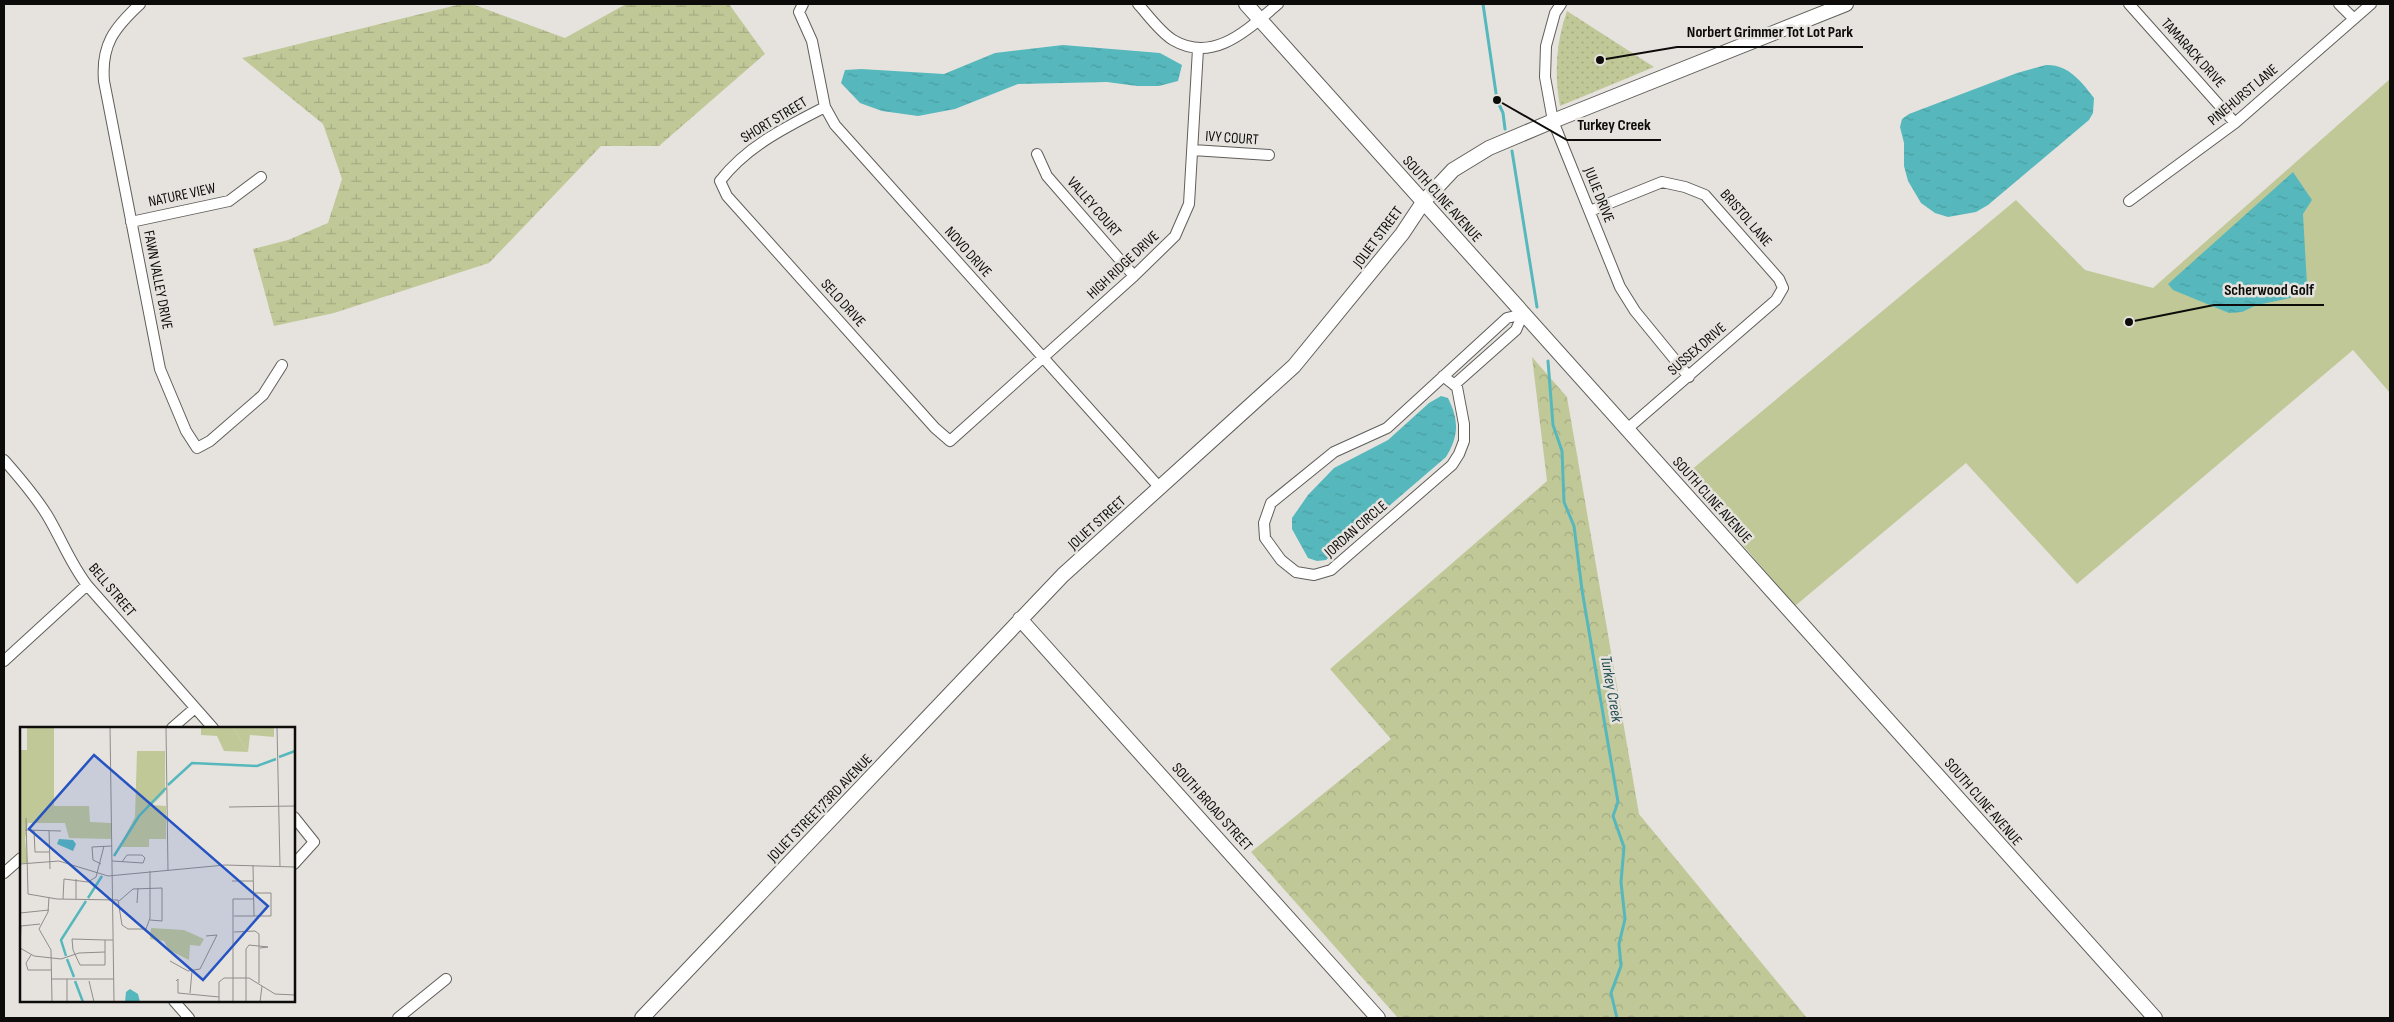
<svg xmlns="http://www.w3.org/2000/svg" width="2394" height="1022" font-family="'Sofia Sans Condensed',sans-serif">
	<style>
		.green { fill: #c1c898 }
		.forest { fill: url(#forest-crowns) }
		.wetland { fill: url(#wetland-marsh) }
		.park { fill: url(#park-dots) }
		.water { fill: url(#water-ripples) }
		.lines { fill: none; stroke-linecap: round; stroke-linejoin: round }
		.stream { stroke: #56b8bc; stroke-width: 3 }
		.street-casing { stroke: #605e5a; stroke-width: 12 }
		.secondary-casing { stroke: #605e5a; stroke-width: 16 }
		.street { stroke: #fff; stroke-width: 10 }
		.secondary { stroke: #fff; stroke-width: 14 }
		.labels { text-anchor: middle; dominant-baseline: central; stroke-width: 5; stroke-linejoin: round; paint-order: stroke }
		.street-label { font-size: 15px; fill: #0d0c0a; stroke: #e6e3df }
		.water-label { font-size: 16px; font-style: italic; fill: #234f50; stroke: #e6e3df }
		.inset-river { fill: none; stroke: #56b8bc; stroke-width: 2.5 }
		.inset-road { fill: none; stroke: #8f8d8a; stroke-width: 1 }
		.view { fill: #2553c1; fill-opacity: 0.15; stroke: #2553c1; stroke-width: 2.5 }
		.inset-edge { fill: none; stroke: #0d0c0a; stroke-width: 2.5 }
		.leader { fill: none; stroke: #0d0c0a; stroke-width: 2 }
		.callout-dot { fill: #0d0c0a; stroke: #e6e3df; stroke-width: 2 }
		.callout-label { font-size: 16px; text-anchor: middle; font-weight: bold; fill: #0d0c0a; stroke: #e6e3df; stroke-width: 5; stroke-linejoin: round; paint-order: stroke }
	</style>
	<defs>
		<pattern id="forest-crowns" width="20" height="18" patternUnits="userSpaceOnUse" patternTransform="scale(1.25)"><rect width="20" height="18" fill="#c1c898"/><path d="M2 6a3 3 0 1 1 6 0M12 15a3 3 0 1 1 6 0" fill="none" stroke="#a5ab82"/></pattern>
		<pattern id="wetland-marsh" width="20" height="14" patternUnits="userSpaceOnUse" patternTransform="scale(1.25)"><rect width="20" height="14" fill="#c1c898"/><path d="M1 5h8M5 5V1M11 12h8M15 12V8" fill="none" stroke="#a5ab82"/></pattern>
		<pattern id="park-dots" width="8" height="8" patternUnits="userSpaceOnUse" patternTransform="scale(1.25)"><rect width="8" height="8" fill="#c1c898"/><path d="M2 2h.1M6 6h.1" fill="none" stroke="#a5ab82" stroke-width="1.8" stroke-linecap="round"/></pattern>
		<pattern id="water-ripples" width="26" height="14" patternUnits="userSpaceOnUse" patternTransform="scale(1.25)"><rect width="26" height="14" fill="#56b8bc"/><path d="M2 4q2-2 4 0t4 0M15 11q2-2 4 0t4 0" fill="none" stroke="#4a9da0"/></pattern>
	</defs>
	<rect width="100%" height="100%" fill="#e6e3df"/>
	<path class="green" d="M 2390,79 L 2390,393 L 2353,350 L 2077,584 L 1966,463 L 1795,606 L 1684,476 L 2016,200 L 2085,270 L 2153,288 Z"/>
	<path class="forest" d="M 1532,357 L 1567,397 L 1639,814 L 1807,1018 L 1398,1018 L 1251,852 L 1391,739 L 1330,669 L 1547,481 Z"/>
	<path class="wetland" d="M 461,4 L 472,4 L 565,38 L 626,4 L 729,4 L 765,54 L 659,146 L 601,146 L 489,263 L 334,313 L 274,326 L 253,249 L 288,240 L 328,223 L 342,179 L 323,124 L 242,58 Z"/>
	<path class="park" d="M 1567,11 L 1654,67 L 1560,106 C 1554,74 1556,42 1567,11 Z"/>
	<path class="water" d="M 1063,45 L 1160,53 L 1182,65 L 1178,81 L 1159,86 L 1137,86 L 1107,82 L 1018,84 L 955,109 L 918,116 L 882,111 L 860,103 L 841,83 L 845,70 L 861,69 L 944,74 L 995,53 Z
		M 2046,65 C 2068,64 2082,82 2094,98 L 2093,113 L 2089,120 L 1988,205 L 1976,212 L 1948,217 L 1935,213 L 1921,203 L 1908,181 L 1904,166 L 1904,143 L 1900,127 L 1902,119 L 1909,114 L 2017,73 Z
		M 2293,172 L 2312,200 L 2303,214 L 2307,284 L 2290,298 L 2257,305 L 2242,312 L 2229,313 L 2173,290 L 2168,284 Z
		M 1441,396 L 1448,398 C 1459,420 1459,436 1446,457 L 1326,560 L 1317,561 L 1308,558 L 1292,529 L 1292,518 L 1308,495 L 1334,468 L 1388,440 L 1429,403 Z"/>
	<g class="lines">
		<path class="stream" d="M 1483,4 L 1497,100 L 1503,113 L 1505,129
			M 1512,151 L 1537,307
			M 1548,361 L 1553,425 L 1562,451 L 1564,502 L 1574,526 L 1582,590 L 1618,802 L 1613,816 L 1624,847 L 1621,882 L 1625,919 L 1619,944 L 1621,966 L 1611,993 L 1617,1018"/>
		<g class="street-casing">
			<path id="street" d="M 140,4 C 114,28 101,45 104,81 L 160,369 L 186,431 L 197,448 L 210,441 L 263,395 L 282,365
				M 803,4 L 799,12 L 812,41 L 825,107 L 835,125 L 1160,488
				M 1138,4 C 1148,15 1160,32 1173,40 C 1214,64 1248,29 1278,4
				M 1561,4 L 1555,13 L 1546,46 L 1545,77 L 1553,121 L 1620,287 L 1635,311 L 1689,377
				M 2129,4 L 2235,123
				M 2339,4 L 2354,19
				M 825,107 C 786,127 747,146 720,181 L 727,196 L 935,428 L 950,441 L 1134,276 L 1175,236 L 1189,204 L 1198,49
				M 1193,150 L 1269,155
				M 1037,154 L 1047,176 L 1134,276
				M 2129,201 L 2235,123 L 2371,4
				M 1590,211 L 1662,182 L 1685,187 L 1705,195 L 1779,279 L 1783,288 L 1776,300 L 1626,430
				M 131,222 L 229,201 L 261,177
				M 1443,376 L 1457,387 L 1464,424 L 1464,441 L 1459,454 L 1452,465 L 1331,570 L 1314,575 L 1296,572 L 1281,560 L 1265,538 L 1264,523 L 1271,503 L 1334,452 L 1387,428 L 1507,318 L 1523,314
				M 1454,385 L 1516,330 L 1523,314
				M 4,460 C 19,477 34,494 47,515 C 61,538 70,563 87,585 L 213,728
				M 4,661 L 87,585
				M 172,728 L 195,708
				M 294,817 L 314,842 L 294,864
				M 4,873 L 21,858
				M 174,1001 L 189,1018
				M 398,1018 L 446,979"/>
		</g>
		<g class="secondary-casing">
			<path id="secondary" d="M 1246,4 L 2155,1018
				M 1020,619 L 1378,1018
				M 642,1018 L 1063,575 L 1294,366 L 1402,234 L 1424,201 L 1453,170 L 1489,148 L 1553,121 L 1846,4"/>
		</g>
		<use href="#street" class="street"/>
		<use href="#secondary" class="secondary"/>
	</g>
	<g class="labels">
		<g class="street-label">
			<text transform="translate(2193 53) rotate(48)">TAMARACK DRIVE</text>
			<text transform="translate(2243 95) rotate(-40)">PINEHURST LANE</text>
			<text transform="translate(774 120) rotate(-31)">SHORT STREET</text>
			<text transform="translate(1232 138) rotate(4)">IVY COURT</text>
			<text transform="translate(182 195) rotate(-12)">NATURE VIEW</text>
			<text transform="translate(1599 195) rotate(68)">JULIE DRIVE</text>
			<text transform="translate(1442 199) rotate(48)">SOUTH CLINE AVENUE</text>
			<text transform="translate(1094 207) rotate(49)">VALLEY COURT</text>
			<text transform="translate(1746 218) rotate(49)">BRISTOL LANE</text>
			<text transform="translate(1378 237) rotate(-53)">JOLIET STREET</text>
			<text transform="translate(968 252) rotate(48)">NOVO DRIVE</text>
			<text transform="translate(1123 265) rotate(-43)">HIGH RIDGE DRIVE</text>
			<text transform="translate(158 280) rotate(79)">FAWN VALLEY DRIVE</text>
			<text transform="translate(843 303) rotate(48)">SELO DRIVE</text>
			<text transform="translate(1697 349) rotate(-41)">SUSSEX DRIVE</text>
			<text transform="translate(1712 500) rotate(48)">SOUTH CLINE AVENUE</text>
			<text transform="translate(1097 523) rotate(-42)">JOLIET STREET</text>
			<text transform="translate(1356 529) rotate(-41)">JORDAN CIRCLE</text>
			<text transform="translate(112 590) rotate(50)">BELL STREET</text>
			<text transform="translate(1983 802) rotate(49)">SOUTH CLINE AVENUE</text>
			<text transform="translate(1212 807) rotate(48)">SOUTH BROAD STREET</text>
			<text transform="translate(820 808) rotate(-46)">JOLIET STREET;73RD AVENUE</text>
		</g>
		<g class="water-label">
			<text transform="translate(1611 689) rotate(80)">Turkey Creek</text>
		</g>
	</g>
	<g transform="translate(20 727)">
		<rect width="275" height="275" fill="#e6e3df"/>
		<path d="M 213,0 L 254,0 L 254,10 L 230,8 L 228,25 ZM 0,23 L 34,23 L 34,79 L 69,79 L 70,95 L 91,96 L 91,112 L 49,111 L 45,96 L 8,96 L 8,90 L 0,90 Z" fill="#c1c898"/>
		<path d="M 181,0 L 213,0 L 228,25 L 204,24 L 197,9 L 181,8 ZM 117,24 L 145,24 L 145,65 L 132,78 L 146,79 L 146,112 L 129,112 L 129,120 L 101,120 L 94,130 L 115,90 Z" fill="#c1c898"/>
		<path d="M 131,201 L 164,203 L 184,212 L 180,219 L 170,218 L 169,233 L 149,223 L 144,214 L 130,212 Z" fill="#c1c898"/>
		<path d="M 7,0 L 34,0 L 34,23 L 7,23 ZM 0,90 L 8,90 L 8,96 L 5,112 L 8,136 L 0,136 Z" fill="#c1c898"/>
		<path d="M 53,113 L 56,117 L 53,124 L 37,117 L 39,112 ZM 110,262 L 118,267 L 120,275 L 105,275 L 106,265 Z" fill="#56b8bc"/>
		<path class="inset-river" d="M 259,30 L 275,24M 148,58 L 172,36 L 237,39 L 256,32M 94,129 L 119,89 L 146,61M 68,171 L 82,149M 46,229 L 41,213 L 66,174M 47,232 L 54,250M 55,254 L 63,275"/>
		<path class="inset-road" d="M 90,0 L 94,275M 146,0 L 148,144M 257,0 L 260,139M 209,80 L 275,79M 6,91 L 8,167M 5,103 L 41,104M 14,103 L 15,125 L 29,125M 29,103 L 30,142M 92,134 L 123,136 L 125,131 L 122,128 L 107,128 L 102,135M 0,137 L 39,134 L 88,149 L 205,138 L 275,140M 81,137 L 73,133 L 72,120 L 92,119M 233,138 L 234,189M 212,154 L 233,154M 8,167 L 37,172 L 98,173 L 102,198M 29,170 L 28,185 L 19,202 L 31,223 L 32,275M 43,172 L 44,152 L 68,155 L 76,150 L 84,119M 56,172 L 56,152M 99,174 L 113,162 L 142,161 L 142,194 L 130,193M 117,176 L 118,161M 0,186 L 29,183M 214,189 L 251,189 L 251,166 L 234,166M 102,198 L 108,202 L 126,202 L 130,191 L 130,144M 1,199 L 20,197M 214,205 L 235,204 L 239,207 L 239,256M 85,213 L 85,238 L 60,238 L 53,223 L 52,212 L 85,213 L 93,213M 0,221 L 14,229 L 41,232 L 59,226 L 85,225M 0,221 L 1,199M 11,228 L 6,236 L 8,243 L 31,243M 150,234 L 168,244 L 180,242 L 197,208 L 186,209M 32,252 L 94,252M 69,254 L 74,275M 156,254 L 158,252 L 158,266 L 199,270M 170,266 L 172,244M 47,275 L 47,252M 199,275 L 199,255 L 204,251 L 229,251 L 255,267 L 275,268M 213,275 L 213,172 L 234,172M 226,275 L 226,222 L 229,218 L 248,220 L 240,221M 240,275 L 242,259"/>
		<path class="view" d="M 74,28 L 248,179 L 183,253 L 9,102 Z"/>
		<rect width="275" height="275" class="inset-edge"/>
	</g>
	<path class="leader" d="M1600 60L1677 47H1863M1497 100L1567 140H1661M2129 322L2214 305H2324"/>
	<g class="callout-dot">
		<circle cx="1600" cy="60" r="5"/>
		<circle cx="1497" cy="100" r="5"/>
		<circle cx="2129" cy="322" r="5"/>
	</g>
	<g class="callout-label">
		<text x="1770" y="37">Norbert Grimmer Tot Lot Park</text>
		<text x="1614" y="130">Turkey Creek</text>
		<text x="2269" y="295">Scherwood Golf</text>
	</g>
	<rect width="2394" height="1022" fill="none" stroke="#0d0c0a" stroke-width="10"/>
</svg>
